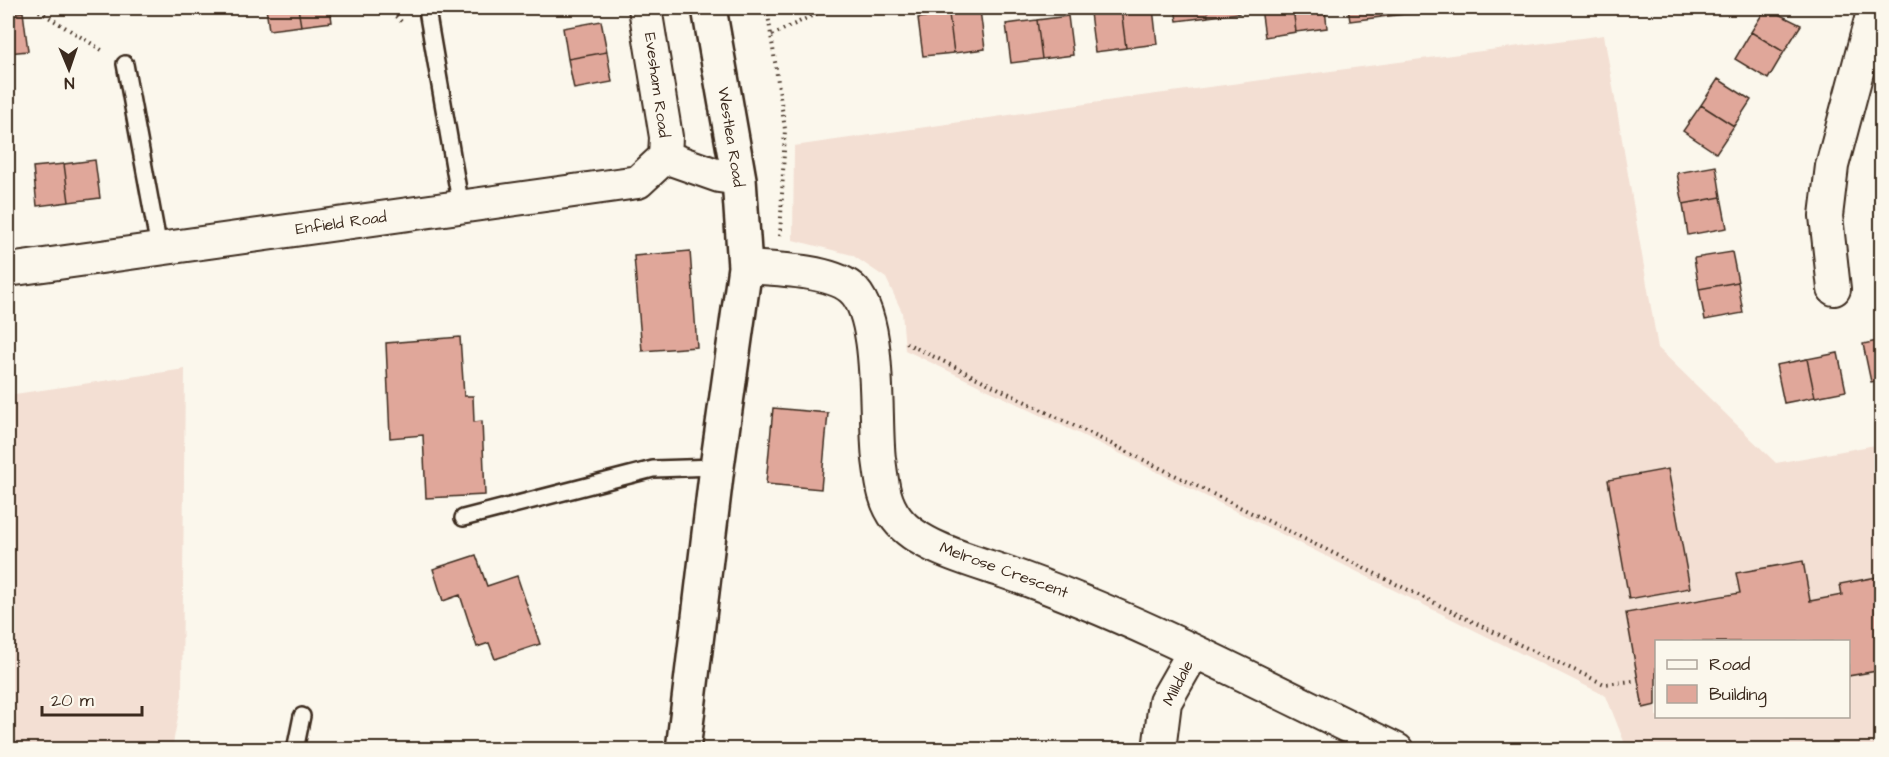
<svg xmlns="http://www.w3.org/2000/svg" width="1889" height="757" font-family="'Architects Daughter',sans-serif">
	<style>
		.built { fill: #f3dfd3; fill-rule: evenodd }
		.building { fill: #e0a79a; stroke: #3b2a1e; stroke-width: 1.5 }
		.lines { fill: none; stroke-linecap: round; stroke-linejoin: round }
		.service-casing { stroke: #3b2a1e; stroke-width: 20 }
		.minor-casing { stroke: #3b2a1e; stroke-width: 36 }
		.secondary-casing { stroke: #3b2a1e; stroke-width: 38 }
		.path { stroke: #3b2a1e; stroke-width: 4; stroke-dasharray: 1.5 4.5; stroke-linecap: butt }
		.service { stroke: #fbf7ec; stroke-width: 15 }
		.minor { stroke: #fbf7ec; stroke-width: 32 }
		.secondary { stroke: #fbf7ec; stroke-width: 33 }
		.labels { text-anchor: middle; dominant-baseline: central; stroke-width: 6; stroke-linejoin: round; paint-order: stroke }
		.street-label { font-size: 16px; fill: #3b2a1e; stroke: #fbf7ec }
	</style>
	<rect width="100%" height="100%" fill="#fbf7ec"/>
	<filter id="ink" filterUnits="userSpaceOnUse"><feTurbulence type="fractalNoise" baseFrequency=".0167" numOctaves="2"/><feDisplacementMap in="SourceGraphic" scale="12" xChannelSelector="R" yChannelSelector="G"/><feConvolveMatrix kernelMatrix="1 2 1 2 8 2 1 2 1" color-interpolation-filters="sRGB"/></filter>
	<g filter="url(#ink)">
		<path class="built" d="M 1604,35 L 1658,348 L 1776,463 L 1881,444 L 1881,749 L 1627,749 L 1606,696 L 1121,454 L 905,350 L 902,312 L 886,278 L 852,255 L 793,240 L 794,146 L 1134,97 ZM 1656,642 L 1848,642 L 1848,716 L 1656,716 Z
			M 185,369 L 182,695 L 172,749 L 8,749 L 8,395 Z"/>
		<path class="building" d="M 266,8 L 298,8 L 301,26 L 269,30 Z
			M 298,8 L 330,8 L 332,22 L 301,26 Z
			M 1153,8 L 1157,44 L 1126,48 L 1121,9 Z
			M 1175,8 L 1207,8 L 1208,17 L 1177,21 Z
			M 1207,8 L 1238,8 L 1239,13 L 1208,17 Z
			M 1261,8 L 1293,8 L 1296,32 L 1265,37 Z
			M 1293,8 L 1325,8 L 1327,28 L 1296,32 Z
			M 1348,8 L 1380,8 L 1381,17 L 1350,21 Z
			M 1380,8 L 1412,8 L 1413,13 L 1381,17 Z
			M 1766,8 L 1801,25 L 1784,52 L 1751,32 Z
			M 1121,9 L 1126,48 L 1095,52 L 1090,13 Z
			M 980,10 L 985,49 L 954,53 L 949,14 Z
			M 23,12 L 28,51 L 8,53 L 8,14 Z
			M 949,14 L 954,53 L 923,56 L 918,18 Z
			M 1068,16 L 1073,55 L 1042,59 L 1037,20 Z
			M 1037,20 L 1042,59 L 1011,63 L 1006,24 Z
			M 601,21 L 607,52 L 568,59 L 563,28 Z
			M 1751,32 L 1784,52 L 1768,79 L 1735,59 Z
			M 607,52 L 612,82 L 574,89 L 568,59 Z
			M 1718,79 L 1751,100 L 1734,126 L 1701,105 Z
			M 1701,105 L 1734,126 L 1716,153 L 1683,131 Z
			M 95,160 L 100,198 L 69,202 L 64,164 Z
			M 64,164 L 69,202 L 37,206 L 33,167 Z
			M 1716,166 L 1721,197 L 1683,204 L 1677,173 Z
			M 1721,197 L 1727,228 L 1688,235 L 1683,204 Z
			M 690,251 L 697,347 L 642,351 L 634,256 Z
			M 1732,252 L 1738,282 L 1699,289 L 1694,258 Z
			M 1738,282 L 1743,313 L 1705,320 L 1699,289 Z
			M 460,337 L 464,396 L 473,396 L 474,422 L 482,421 L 485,495 L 426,498 L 423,435 L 390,438 L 386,343 Z
			M 1882,340 L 1882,380 L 1871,382 L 1863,344 Z
			M 1838,353 L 1846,391 L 1815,397 L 1807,359 Z
			M 1807,359 L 1815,397 L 1784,403 L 1776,365 Z
			M 773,408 L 828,413 L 821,489 L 766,484 Z
			M 1668,469 L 1690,588 L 1629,599 L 1608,480 Z
			M 476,555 L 487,586 L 517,576 L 540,644 L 495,659 L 489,643 L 477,647 L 460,595 L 443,601 L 433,569 Z
			M 1803,561 L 1810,601 L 1842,595 L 1840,584 L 1882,576 L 1882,670 L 1848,676 L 1848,642 L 1656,642 L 1656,705 L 1643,708 L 1626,613 L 1740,593 L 1736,573 Z"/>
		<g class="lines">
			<g class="service-casing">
				<path id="service" d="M 428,16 L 461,207
					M 125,64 L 159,248
					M 463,518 L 653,469 L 717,467
					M 295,750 L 302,716"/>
			</g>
			<g class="minor-casing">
				<path id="minor" d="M 645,8 L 666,137 L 665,157
					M 665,157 L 719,176 L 739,179
					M 745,267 C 773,269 829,270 851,288 C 883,315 874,418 879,459 C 882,481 883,501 897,519 C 918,547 973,561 1005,572 C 1140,619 1268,688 1397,750
					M 8,270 L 638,182 L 665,157
					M 1834,289 L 1826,216 L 1832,166 L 1874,8
					M 1159,750 L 1165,702 L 1193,653"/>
			</g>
			<g class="secondary-casing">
				<path id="secondary" d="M 683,750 L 717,467 L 745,267 L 739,179 L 709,8"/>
			</g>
			<path class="path" d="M 34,8 L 105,52
				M 387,8 L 404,24
				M 767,8 L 785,129 L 780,238
				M 772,35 L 828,8
				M 906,343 L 1514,642 L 1604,684 L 1633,681"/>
			<use href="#service" class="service"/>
			<use href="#minor" class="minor"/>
			<use href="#secondary" class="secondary"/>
		</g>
	</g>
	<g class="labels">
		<g class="street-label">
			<text transform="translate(657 85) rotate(82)">Evesham Road</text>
			<text transform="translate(731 137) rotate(81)">Westlea Road</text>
			<text transform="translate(341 223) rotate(-8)">Enfield Road</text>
			<text transform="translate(1004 570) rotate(20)">Melrose Crescent</text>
			<text transform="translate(1178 683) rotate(-63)">Milldale</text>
		</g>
	</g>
	<rect width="1889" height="757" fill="none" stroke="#fbf7ec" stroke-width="30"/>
	<rect x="15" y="15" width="1859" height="727" fill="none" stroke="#3b2a1e" stroke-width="2" filter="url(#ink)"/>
	<rect x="1655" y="640" width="195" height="78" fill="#fbf7ec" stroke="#aea59a" stroke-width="1.5"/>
	<rect x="1667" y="660" width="30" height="9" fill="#fbf7ec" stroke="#aea59a" stroke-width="1.5"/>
	<text x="1709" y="670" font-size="18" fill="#3b2a1e">Road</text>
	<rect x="1667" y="685" width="30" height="18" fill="#e0a79a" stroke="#aea59a" stroke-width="1.5"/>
	<text x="1709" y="700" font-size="18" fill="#3b2a1e">Building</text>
	<g transform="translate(69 69) rotate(178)" stroke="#fbf7ec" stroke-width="4.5" paint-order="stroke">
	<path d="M0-4.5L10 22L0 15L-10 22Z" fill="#3b2a1e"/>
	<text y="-9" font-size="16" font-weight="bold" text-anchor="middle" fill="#3b2a1e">N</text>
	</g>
	<path d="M42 706v9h100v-9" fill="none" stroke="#3b2a1e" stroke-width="3"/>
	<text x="51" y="706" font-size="18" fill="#3b2a1e" stroke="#fbf7ec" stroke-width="4.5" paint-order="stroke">20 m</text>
</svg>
